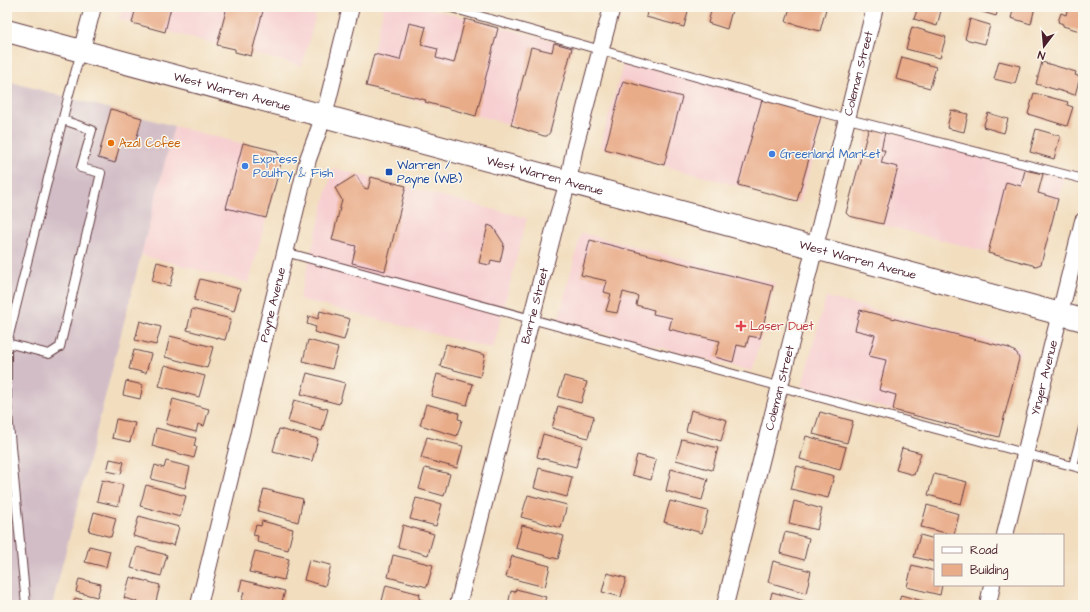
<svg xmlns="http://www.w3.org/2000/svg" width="1090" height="612" font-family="'Architects Daughter',sans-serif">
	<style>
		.built { fill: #f7cfd1 }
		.industrial { fill: #d2bdc6 }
		.building { fill: #e9ac89 }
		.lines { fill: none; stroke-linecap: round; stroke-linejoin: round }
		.lane-casing { stroke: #633c41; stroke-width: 10 }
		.street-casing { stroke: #633c41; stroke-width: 18 }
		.secondary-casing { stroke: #633c41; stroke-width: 24 }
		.lane { stroke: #fff; stroke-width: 8 }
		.street { stroke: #fff; stroke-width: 16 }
		.secondary { stroke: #fff; stroke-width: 22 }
		.food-dot { fill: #e8710a; stroke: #fbf7ec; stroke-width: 1.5 }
		.shop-dot { fill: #3f7fe0; stroke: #fbf7ec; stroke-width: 1.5 }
		.transit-dot { fill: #1a4fb4; stroke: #fbf7ec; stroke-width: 1.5 }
		.health-dot { fill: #e0444e; stroke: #fbf7ec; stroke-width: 1.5 }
		.labels { text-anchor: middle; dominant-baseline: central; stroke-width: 3; stroke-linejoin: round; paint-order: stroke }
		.street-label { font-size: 12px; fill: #4a1f2b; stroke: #fbf7ec }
		.food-label { font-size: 12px; fill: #c56008; stroke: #fbf7ec; text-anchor: start }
		.shop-label { font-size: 12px; fill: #366cbe; stroke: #fbf7ec; text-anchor: start }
		.transit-label { font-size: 12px; fill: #164399; stroke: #fbf7ec; text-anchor: start }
		.health-label { font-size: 12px; fill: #be3a42; stroke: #fbf7ec; text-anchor: start }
	</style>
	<rect width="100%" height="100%" fill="#fbf7ec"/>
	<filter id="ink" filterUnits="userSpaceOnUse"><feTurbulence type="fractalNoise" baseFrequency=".025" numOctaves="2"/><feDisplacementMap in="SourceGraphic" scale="8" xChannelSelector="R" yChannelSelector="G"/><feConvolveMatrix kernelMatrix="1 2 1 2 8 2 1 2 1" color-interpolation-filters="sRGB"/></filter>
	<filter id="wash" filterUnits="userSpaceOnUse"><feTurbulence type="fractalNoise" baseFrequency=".012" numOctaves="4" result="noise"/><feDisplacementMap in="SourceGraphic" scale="16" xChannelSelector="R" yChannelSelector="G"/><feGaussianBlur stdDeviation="0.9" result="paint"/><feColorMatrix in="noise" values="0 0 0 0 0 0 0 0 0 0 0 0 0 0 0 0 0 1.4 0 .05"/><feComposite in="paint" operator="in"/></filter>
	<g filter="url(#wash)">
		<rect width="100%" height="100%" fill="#f2debf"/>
		<path class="built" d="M 123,7 L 318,7 L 302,66 L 119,19 Z
			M 384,7 L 424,7 L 573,46 L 550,135 L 364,86 Z
			M 624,61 L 824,116 L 800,203 L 600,148 Z
			M 174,126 L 283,154 L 249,283 L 141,255 Z
			M 868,126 L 1064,178 L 1041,266 L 845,215 Z
			M 333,168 L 527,218 L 493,349 L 299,299 Z
			M 581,233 L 775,283 L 752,371 L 558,321 Z
			M 826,297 L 1021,349 L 997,438 L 802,386 Z"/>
		<path class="industrial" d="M 7,81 L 174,126 L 52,605 L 7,605 Z"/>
		<g id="blocks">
			<path class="building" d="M 136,7 L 171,7 L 165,32 L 132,23 Z
				M 227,7 L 264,7 L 251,56 L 235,52 L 235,49 L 217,45 Z
				M 544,7 L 554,7 L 553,10 Z
				M 648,7 L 689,7 L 684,27 L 646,17 Z
				M 712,7 L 723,7 L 732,10 L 727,29 L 708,23 Z
				M 790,7 L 817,7 L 826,9 L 820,31 L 786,22 Z
				M 918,7 L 942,7 L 937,26 L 914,19 Z
				M 977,7 L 999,7 L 996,16 L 976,10 Z
				M 1014,7 L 1035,7 L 1031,24 L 1011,18 Z
				M 1068,7 L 1074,7 L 1083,10 L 1083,32 L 1063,26 L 1063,24 L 1058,22 L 1061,13 L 1066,15 Z
				M 465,19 L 498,28 L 476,116 L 425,102 L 426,100 L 366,86 L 374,54 L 400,60 L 409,23 L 426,27 L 421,45 L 438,49 L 436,58 L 454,63 Z
				M 970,19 L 990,25 L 985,44 L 965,39 Z
				M 912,27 L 946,37 L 940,58 L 906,49 Z
				M 554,43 L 572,48 L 550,132 L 547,136 L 544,136 L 511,125 L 531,47 L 552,52 Z
				M 902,57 L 936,67 L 930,88 L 896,79 Z
				M 999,61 L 1020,66 L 1015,84 L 994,79 Z
				M 1042,62 L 1076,72 L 1075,75 L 1080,77 L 1075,95 L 1036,84 Z
				M 623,81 L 682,97 L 664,165 L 605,149 Z
				M 1034,93 L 1068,102 L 1067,105 L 1073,107 L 1067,126 L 1028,114 Z
				M 763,96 L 822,113 L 797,201 L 738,185 Z
				M 111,109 L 142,118 L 135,144 L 121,140 L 115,163 L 98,158 Z
				M 951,110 L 968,114 L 964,132 L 947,128 Z
				M 988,113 L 1008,119 L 1004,133 L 983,127 Z
				M 869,127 L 885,132 L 881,150 L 885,150 L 881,163 L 898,167 L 883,224 L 849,216 L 846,213 Z
				M 1036,129 L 1060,136 L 1054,159 L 1030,152 Z
				M 243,143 L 276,151 L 282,160 L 266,218 L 226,208 Z
				M 1025,170 L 1043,174 L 1038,193 L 1058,199 L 1041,264 L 1036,266 L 988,253 L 1006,182 L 1021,186 Z
				M 356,175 L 364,188 L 368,189 L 371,177 L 406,186 L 385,271 L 352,263 L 356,246 L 332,240 L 342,200 L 335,188 Z
				M 488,225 L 493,227 L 504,244 L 500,262 L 491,260 L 490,265 L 479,263 Z
				M 590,240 L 773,286 L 760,338 L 749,336 L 746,347 L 737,345 L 733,362 L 715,357 L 720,341 L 669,329 L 672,318 L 653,314 L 654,310 L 636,305 L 638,296 L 623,292 L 617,313 L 606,311 L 611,294 L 604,292 L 607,281 L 581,275 Z
				M 157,262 L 175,267 L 170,286 L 152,281 Z
				M 200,279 L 240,289 L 234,311 L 194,300 Z
				M 192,309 L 231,319 L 225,340 L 187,330 Z
				M 860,310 L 1009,348 L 1017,353 L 1019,359 L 999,437 L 893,410 L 896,395 L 879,390 L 886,360 L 869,356 L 875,335 L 855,330 Z
				M 320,311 L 350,319 L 344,340 L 314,332 L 316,327 L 307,324 L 309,316 L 318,319 Z
				M 140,321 L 161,327 L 156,345 L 135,340 Z
				M 170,336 L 213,347 L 207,368 L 165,357 Z
				M 308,340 L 338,348 L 332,369 L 303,361 Z
				M 446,344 L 485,355 L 480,377 L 440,366 Z
				M 134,350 L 151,354 L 146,373 L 129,369 Z
				M 165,365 L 205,376 L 199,397 L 159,386 Z
				M 307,373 L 345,383 L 339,404 L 301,394 Z
				M 437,374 L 473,384 L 467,405 L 431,396 Z
				M 564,376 L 587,382 L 581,403 L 558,397 Z
				M 126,381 L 143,385 L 140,399 L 123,395 Z
				M 173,399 L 209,409 L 204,426 L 198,424 L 196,432 L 166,424 Z
				M 294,400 L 328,409 L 322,431 L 288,422 Z
				M 426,404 L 459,413 L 458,419 L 462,420 L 457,436 L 420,425 Z
				M 558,406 L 594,416 L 588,438 L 552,428 Z
				M 691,410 L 727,420 L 721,441 L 686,431 Z
				M 820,412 L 853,421 L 847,443 L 813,434 Z
				M 116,419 L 135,423 L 130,442 L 112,438 Z
				M 156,428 L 196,438 L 194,446 L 197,447 L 194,458 L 152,446 Z
				M 279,429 L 318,439 L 312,461 L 273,451 Z
				M 543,434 L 582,445 L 576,467 L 537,457 Z
				M 806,436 L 846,447 L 840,470 L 800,459 Z
				M 427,437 L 463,446 L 457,468 L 421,458 Z
				M 682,439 L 718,448 L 712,470 L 676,460 Z
				M 902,448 L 921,453 L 914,475 L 896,470 Z
				M 637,455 L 656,460 L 651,480 L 632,475 Z
				M 110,459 L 124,462 L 121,474 L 107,471 Z
				M 166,461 L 190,467 L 185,488 L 151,479 L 155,465 L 164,468 Z
				M 797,466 L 834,476 L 828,498 L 791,489 Z
				M 425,468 L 450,474 L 444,496 L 419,489 Z
				M 539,468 L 572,477 L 567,497 L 534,488 Z
				M 671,469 L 708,479 L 702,500 L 666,491 Z
				M 934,474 L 967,482 L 961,504 L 928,495 Z
				M 102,480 L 123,485 L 118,506 L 97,501 Z
				M 146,485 L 186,496 L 180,517 L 140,506 Z
				M 264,489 L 303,499 L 298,522 L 258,511 Z
				M 528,495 L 567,505 L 561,528 L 521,517 Z
				M 416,498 L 442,504 L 436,526 L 410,519 Z
				M 670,501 L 708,511 L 702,533 L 664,522 Z
				M 794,501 L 822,509 L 817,530 L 789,523 Z
				M 927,505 L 959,514 L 954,535 L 921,527 Z
				M 94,512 L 116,518 L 111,537 L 89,531 Z
				M 139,516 L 179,527 L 174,546 L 169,544 L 169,545 L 133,536 Z
				M 262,521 L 293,529 L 288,550 L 257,542 L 258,536 L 253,535 L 256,525 L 261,526 Z
				M 403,525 L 434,534 L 428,555 L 398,547 Z
				M 522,525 L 564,536 L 558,559 L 516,548 Z
				M 785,532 L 809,538 L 804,560 L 780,553 Z
				M 920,535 L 935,539 L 935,562 L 914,557 Z
				M 89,546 L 110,551 L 106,567 L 85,562 Z
				M 137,547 L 167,555 L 161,576 L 131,568 Z
				M 255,551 L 289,559 L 284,580 L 249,572 Z
				M 393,555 L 433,565 L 427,587 L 388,577 Z
				M 512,556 L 550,566 L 545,587 L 506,577 Z
				M 309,560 L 331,565 L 325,586 L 304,580 Z
				M 773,561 L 811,571 L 806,593 L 768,582 Z
				M 912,565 L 935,571 L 935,585 L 942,585 L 940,595 L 907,587 Z
				M 607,573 L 626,578 L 621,597 L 602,592 Z
				M 130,577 L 160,585 L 155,605 L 149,605 L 124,598 Z
				M 79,579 L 101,584 L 97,597 L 76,592 Z
				M 242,580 L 285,591 L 281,605 L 250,605 L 241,602 L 244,592 L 239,591 Z
				M 386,585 L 420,594 L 419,599 L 425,601 L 424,605 L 381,605 Z
				M 516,589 L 546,597 L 543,605 L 508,605 L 511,591 L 515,592 Z
				M 772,592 L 805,601 L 804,605 L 769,605 Z
				M 901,595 L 937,605 L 898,605 Z
				M 75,598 L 88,601 L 87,605 L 73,605 Z"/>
		</g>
	</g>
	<g filter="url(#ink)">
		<use href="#blocks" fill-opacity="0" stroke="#633c41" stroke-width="1"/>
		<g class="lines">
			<g class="lane-casing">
				<path id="lane" d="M 448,7 L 821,112 L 1083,179
					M 285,252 L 1083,469
					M 7,343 L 49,354 L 60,347 L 101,173 L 81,168 L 92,130 L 63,120
					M 1073,466 L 1083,428
					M 26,605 L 7,404 L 7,343 L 69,94 L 81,52"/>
			</g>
			<g class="street-casing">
				<g id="street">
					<path d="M 81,52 L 93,7"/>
					<path id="s1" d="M 1005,535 L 1083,221"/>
					<path id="s2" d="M 199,605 L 308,159 L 324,116 L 351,7"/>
					<path id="s3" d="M 458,605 L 556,222 L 568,182 L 575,146 L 612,7"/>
					<path id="s4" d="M 725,605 L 875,7"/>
					<path d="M 988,605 L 992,585"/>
				</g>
			</g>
			<g class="secondary-casing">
				<g id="secondary">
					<path id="s5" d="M 7,31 L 1083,320"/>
				</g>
			</g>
			<use href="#lane" class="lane"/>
			<use href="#street" class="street"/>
			<use href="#secondary" class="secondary"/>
		</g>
	</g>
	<circle class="food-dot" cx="111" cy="143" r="4"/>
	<g class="shop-dot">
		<circle cx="772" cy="154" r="4"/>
		<circle cx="245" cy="166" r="4"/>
	</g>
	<rect class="transit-dot" x="385" y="168" width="8" height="8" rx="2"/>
	<path class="health-dot" d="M739 320h4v4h4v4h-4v4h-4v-4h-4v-4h4z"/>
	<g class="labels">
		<g class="street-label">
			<text stroke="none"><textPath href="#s4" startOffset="548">Coleman Street</textPath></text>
			<text stroke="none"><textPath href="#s5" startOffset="233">West Warren Avenue</textPath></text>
			<text stroke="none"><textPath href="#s5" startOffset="557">West Warren Avenue</textPath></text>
			<text stroke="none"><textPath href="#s5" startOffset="881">West Warren Avenue</textPath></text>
			<text stroke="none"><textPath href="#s2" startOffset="309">Payne Avenue</textPath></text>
			<text stroke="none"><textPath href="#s3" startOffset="309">Barrie Street</textPath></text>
			<text stroke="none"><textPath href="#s1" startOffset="162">Yinger Avenue</textPath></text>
			<text stroke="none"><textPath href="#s4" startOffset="224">Coleman Street</textPath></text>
		</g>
		<g class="food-label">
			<text x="119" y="143">Azal Cofee</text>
		</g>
		<g class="shop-label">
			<text x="780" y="154">Greenland Market</text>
			<text x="253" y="159">Express<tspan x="253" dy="14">Poultry &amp; Fish</tspan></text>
		</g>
		<g class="transit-label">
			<text x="397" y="165">Warren /<tspan x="397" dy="14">Payne (WB)</tspan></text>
		</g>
		<g class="health-label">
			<text x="750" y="326">Laser Duet</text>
		</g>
	</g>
	<rect width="1090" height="612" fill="none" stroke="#fbf7ec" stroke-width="24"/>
	<rect x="934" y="534" width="130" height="52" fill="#fbf7ec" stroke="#b4a19f"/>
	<rect x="942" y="547" width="20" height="6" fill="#ffffff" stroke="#b4a19f"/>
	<text x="970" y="554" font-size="12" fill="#4a1f2b">Road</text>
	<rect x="942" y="564" width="20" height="12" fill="#e9ac89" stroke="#b4a19f"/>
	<text x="970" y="574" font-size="12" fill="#4a1f2b">Building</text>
	<g transform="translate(1044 46) rotate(196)" stroke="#fbf7ec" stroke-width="3" paint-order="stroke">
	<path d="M0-3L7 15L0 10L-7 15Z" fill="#4a1f2b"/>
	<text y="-6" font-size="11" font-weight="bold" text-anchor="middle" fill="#4a1f2b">N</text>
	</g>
</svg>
